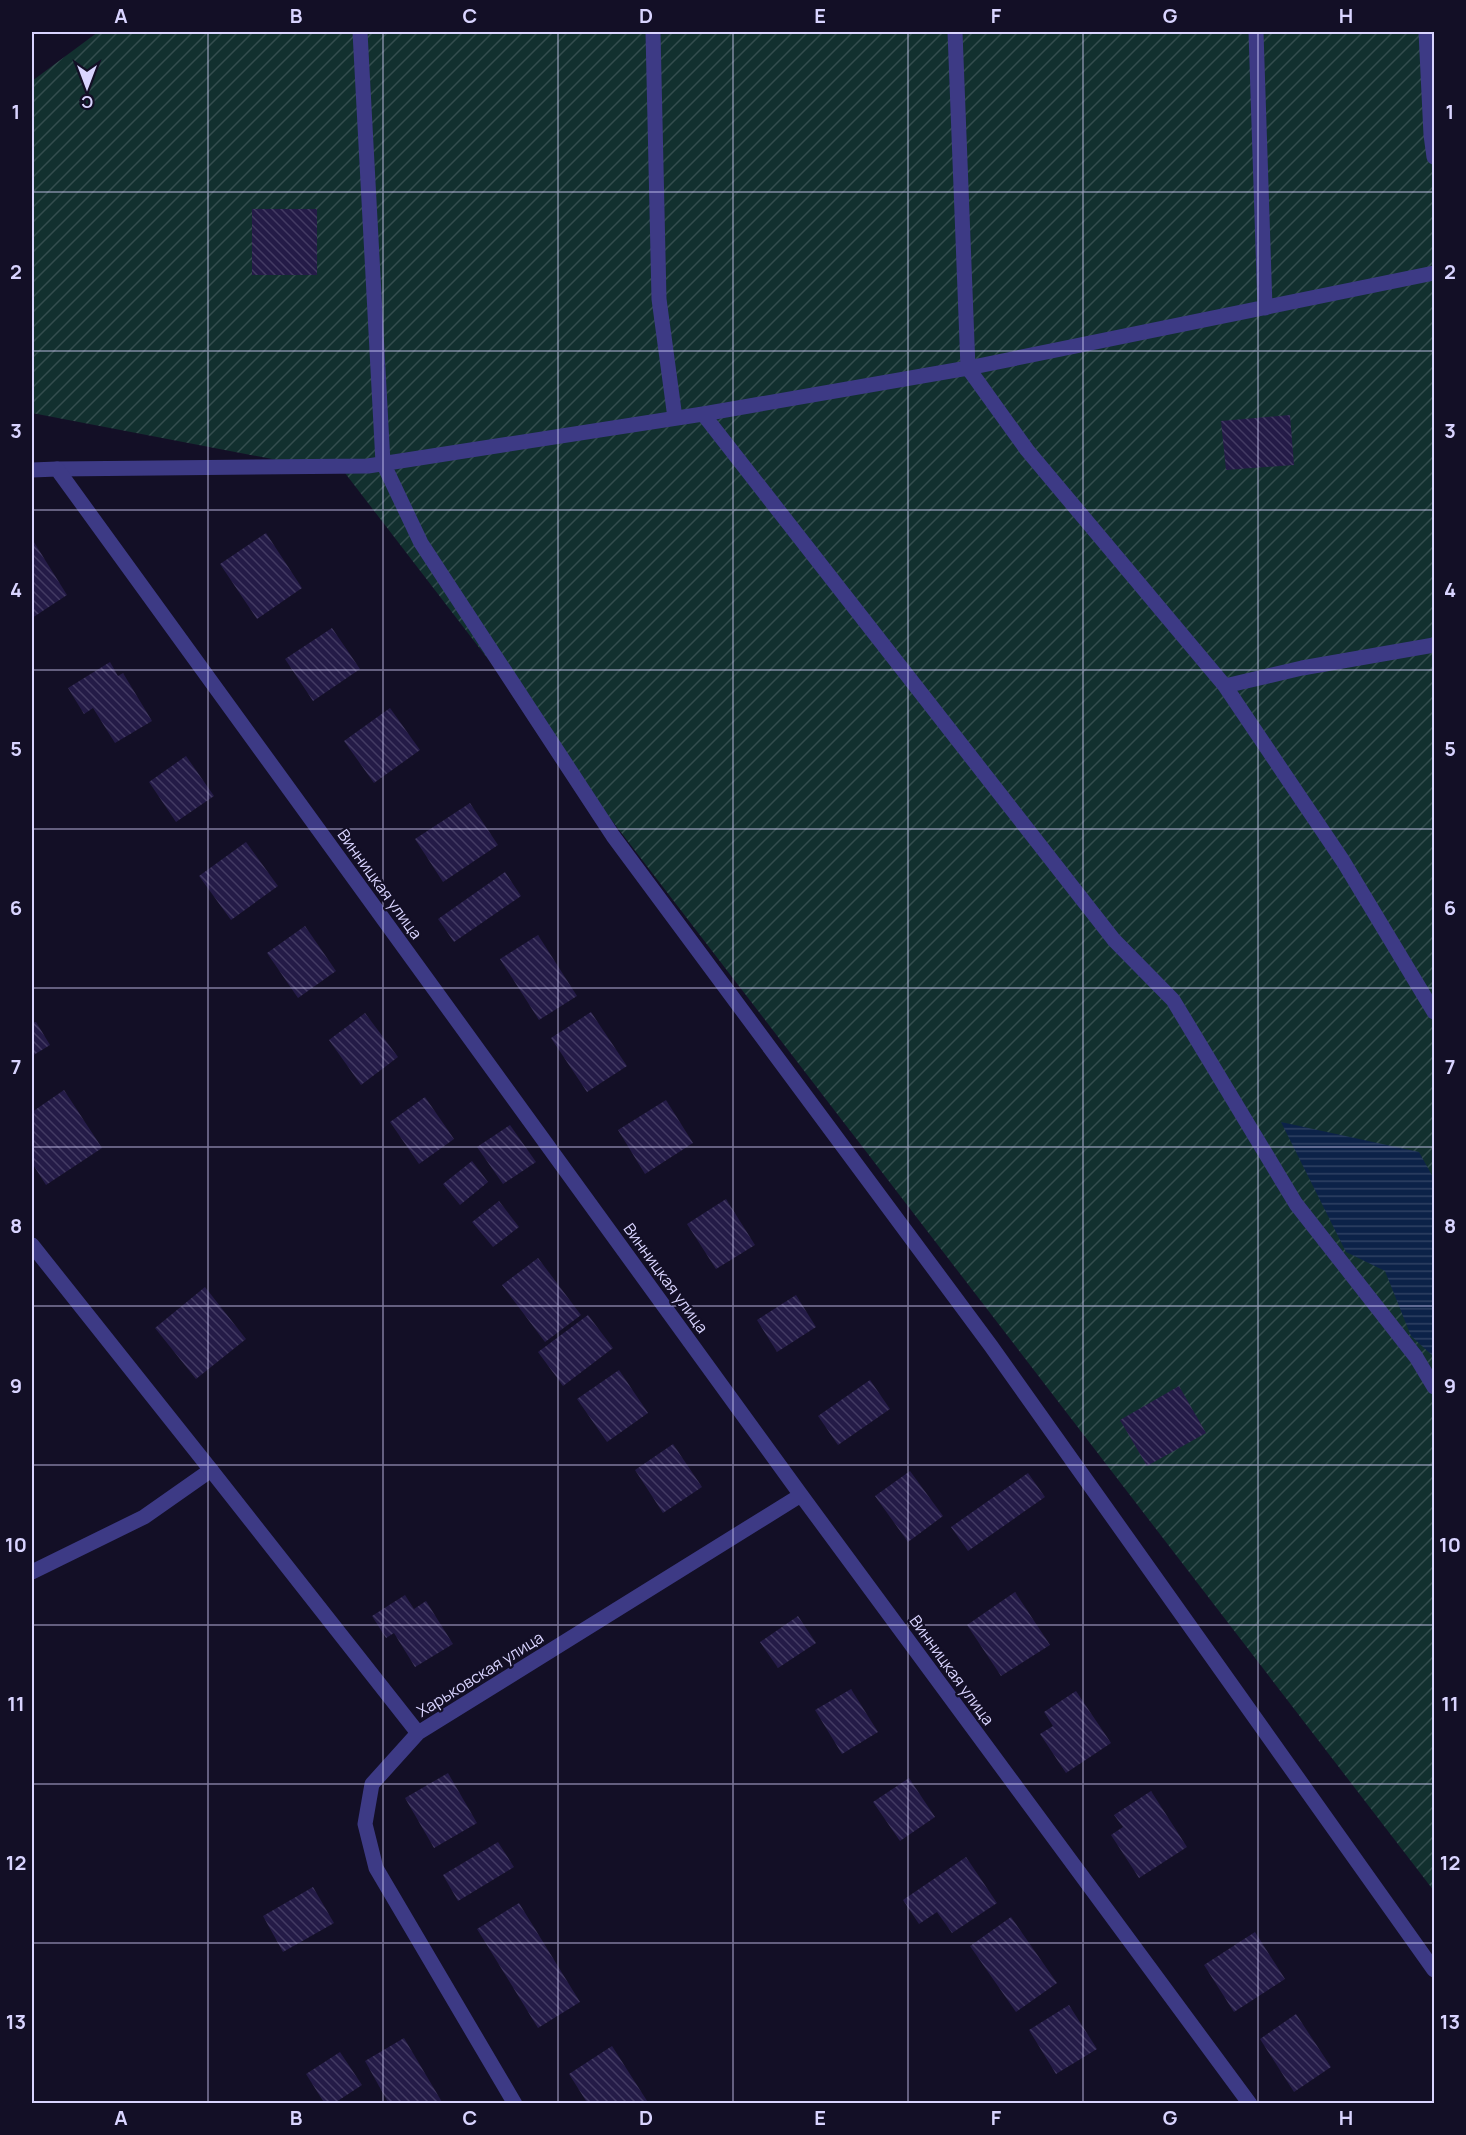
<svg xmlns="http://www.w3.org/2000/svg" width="1466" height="2135" font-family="Manrope,sans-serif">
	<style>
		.garden { fill: url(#garden-furrows) }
		.water { fill: url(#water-rules) }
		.building { fill: url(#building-back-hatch) }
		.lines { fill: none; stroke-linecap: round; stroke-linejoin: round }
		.service { stroke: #3d3a85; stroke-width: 15 }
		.minor { stroke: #3d3a85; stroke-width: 15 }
		.grid { fill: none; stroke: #d9d4ff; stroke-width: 1.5; stroke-opacity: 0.55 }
		.labels { text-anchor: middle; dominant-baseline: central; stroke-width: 4.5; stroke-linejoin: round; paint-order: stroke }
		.street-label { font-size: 16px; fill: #d9d4ff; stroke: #130f26 }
		.neatline { fill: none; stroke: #d9d4ff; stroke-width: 2 }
		.grid-label { font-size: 20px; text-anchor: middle; font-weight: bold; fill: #d9d4ff }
	</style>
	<defs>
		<pattern id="garden-furrows" width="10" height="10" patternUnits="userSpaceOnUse" patternTransform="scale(1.5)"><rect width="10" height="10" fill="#12302f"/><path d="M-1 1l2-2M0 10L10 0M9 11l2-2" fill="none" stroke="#344d4e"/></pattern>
		<pattern id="water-rules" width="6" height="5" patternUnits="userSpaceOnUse" patternTransform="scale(1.5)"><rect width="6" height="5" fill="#0c2248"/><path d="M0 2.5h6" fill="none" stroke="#2f4163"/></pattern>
		<pattern id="building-back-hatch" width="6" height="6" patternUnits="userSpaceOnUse" patternTransform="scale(1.5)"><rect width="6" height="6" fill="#241b47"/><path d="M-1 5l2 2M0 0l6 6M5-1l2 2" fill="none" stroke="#433b63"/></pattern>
	</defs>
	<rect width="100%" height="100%" fill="#130f26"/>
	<path class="garden" d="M 98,32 L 1434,32 L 1434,1891 L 345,473 L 32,413 L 32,81 Z"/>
	<path class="water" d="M 1281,1122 L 1419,1152 L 1434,1179 L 1434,1357 L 1411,1336 L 1385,1271 L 1346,1252 Z"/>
	<path class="building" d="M 252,209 L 317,209 L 317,275 L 252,275 Z
		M 1290,415 L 1294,465 L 1226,470 L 1221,421 Z
		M 266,533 L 302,588 L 257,619 L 220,564 Z
		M 32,539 L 67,595 L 32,618 Z
		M 332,628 L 360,669 L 313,701 L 285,659 Z
		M 110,662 L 118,676 L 123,673 L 152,721 L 115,743 L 93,708 L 84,714 L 68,688 Z
		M 390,708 L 420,750 L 374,783 L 344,741 Z
		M 186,756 L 214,796 L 176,822 L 149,782 Z
		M 470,803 L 498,845 L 443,882 L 415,839 Z
		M 246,842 L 278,886 L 231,920 L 199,876 Z
		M 505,872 L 521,896 L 454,942 L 438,919 Z
		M 305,926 L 336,971 L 298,998 L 267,953 Z
		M 538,935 L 577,996 L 539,1020 L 500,959 Z
		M 591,1012 L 627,1066 L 587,1092 L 551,1038 Z
		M 365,1013 L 398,1057 L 361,1085 L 329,1040 Z
		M 32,1022 L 36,1022 L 50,1045 L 32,1056 Z
		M 64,1090 L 102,1148 L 46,1185 L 32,1163 L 32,1112 Z
		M 425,1097 L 454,1139 L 419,1164 L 390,1122 Z
		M 666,1100 L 693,1143 L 645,1174 L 618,1130 Z
		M 510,1125 L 536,1162 L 503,1184 L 477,1147 Z
		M 472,1161 L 488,1182 L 460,1205 L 443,1184 Z
		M 726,1199 L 755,1245 L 716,1269 L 687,1224 Z
		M 499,1201 L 519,1227 L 493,1247 L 472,1222 Z
		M 538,1258 L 581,1315 L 545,1342 L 502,1285 Z
		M 205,1287 L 246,1339 L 196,1379 L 155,1328 Z
		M 796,1295 L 816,1327 L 777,1352 L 757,1320 Z
		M 588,1315 L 613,1348 L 563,1386 L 538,1352 Z
		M 619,1370 L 648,1413 L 607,1442 L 577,1399 Z
		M 870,1380 L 890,1409 L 838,1445 L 818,1416 Z
		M 1179,1386 L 1206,1433 L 1147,1466 L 1120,1420 Z
		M 673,1444 L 702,1487 L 663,1513 L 635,1470 Z
		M 910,1471 L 943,1516 L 908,1542 L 875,1496 Z
		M 1028,1473 L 1045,1497 L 968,1551 L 951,1527 Z
		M 1015,1592 L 1050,1645 L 1001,1676 L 967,1625 Z
		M 405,1595 L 414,1609 L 426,1601 L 453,1644 L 415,1667 L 394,1633 L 386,1638 L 372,1616 Z
		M 798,1616 L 816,1643 L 778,1668 L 760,1642 Z
		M 851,1689 L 878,1732 L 842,1754 L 815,1710 Z
		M 1076,1691 L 1111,1743 L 1066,1773 L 1040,1734 L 1053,1726 L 1044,1712 Z
		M 448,1773 L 477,1823 L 434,1848 L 405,1798 Z
		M 909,1778 L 935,1817 L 900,1841 L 873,1802 Z
		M 1151,1791 L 1187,1847 L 1139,1878 L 1111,1835 L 1123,1827 L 1114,1815 Z
		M 498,1842 L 514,1867 L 458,1901 L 443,1875 Z
		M 966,1857 L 997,1903 L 952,1933 L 937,1912 L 919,1924 L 903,1900 Z
		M 313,1887 L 334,1923 L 283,1952 L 263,1916 Z
		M 519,1903 L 580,2002 L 538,2028 L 477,1929 Z
		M 1011,1917 L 1057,1983 L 1016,2012 L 970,1946 Z
		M 1255,1932 L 1285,1979 L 1234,2012 L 1204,1965 Z
		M 1069,2005 L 1097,2049 L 1056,2074 L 1029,2030 Z
		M 1296,2014 L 1331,2067 L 1294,2092 L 1260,2039 Z
		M 404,2038 L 442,2102 L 439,2104 L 389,2104 L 365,2061 Z
		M 612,2046 L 649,2104 L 588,2104 L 569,2074 Z
		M 340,2052 L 362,2085 L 333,2104 L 325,2104 L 306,2074 Z"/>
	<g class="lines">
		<path class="service" d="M 360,32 L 383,463 L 421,543 L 613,836 L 991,1346 L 1434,1970
			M 653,32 L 659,299 L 675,418
			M 955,32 L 968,368 L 1027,450 L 1225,686 L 1343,861 L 1434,1012
			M 1256,32 L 1265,308
			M 1426,32 L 1431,135 L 1434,157
			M 703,414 L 1114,940 L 1173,1000 L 1296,1204 L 1416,1357 L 1434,1387
			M 57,469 L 368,466 L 703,414 L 968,368 L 1434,273
			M 1225,686 L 1302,668 L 1434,645
			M 32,1572 L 144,1517 L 211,1470"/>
		<path class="minor" d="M 32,470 L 57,469 L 801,1495 L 1250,2104
			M 32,1245 L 211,1470 L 418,1733
			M 515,2104 L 376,1868 L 365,1824 L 372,1784 L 418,1733 L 801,1495"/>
	</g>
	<path class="grid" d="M 208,32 L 208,2104M 383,32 L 383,2104M 558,32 L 558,2104M 733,32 L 733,2104M 908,32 L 908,2104M 1083,32 L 1083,2104M 1258,32 L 1258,2104M 32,192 L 1434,192M 32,351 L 1434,351M 32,510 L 1434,510M 32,670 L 1434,670M 32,829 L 1434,829M 32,988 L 1434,988M 32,1147 L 1434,1147M 32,1306 L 1434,1306M 32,1465 L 1434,1465M 32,1625 L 1434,1625M 32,1784 L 1434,1784M 32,1943 L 1434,1943"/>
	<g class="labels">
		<g class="street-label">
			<text transform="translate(380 884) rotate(54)">Винницкая улица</text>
			<text transform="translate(666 1278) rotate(54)">Винницкая улица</text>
			<text transform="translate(952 1670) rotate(54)">Винницкая улица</text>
			<text transform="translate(480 1674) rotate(-32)">Харьковская улица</text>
		</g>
	</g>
	<rect width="1466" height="2135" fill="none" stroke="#130f26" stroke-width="66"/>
	<g transform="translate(87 87) rotate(180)" stroke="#130f26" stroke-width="4.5" paint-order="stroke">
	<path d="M0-4.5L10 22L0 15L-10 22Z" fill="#d9d4ff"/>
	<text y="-9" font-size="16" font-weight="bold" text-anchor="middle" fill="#d9d4ff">С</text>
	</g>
	<rect x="33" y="33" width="1400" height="2069" class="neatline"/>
	<g class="grid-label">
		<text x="121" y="23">A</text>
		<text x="296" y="23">B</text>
		<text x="470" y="23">C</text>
		<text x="646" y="23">D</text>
		<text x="820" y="23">E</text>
		<text x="996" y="23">F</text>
		<text x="1170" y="23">G</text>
		<text x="1346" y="23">H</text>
		<text x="16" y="119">1</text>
		<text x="1450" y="119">1</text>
		<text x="16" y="279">2</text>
		<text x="1450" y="279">2</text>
		<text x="16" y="438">3</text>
		<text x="1450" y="438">3</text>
		<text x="16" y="597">4</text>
		<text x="1450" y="597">4</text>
		<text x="16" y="756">5</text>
		<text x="1450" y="756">5</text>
		<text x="16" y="915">6</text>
		<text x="1450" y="915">6</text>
		<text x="16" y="1074">7</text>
		<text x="1450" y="1074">7</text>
		<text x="16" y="1233">8</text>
		<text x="1450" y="1233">8</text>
		<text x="16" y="1393">9</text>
		<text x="1450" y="1393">9</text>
		<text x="16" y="1552">10</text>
		<text x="1450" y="1552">10</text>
		<text x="16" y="1711">11</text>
		<text x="1450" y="1711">11</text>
		<text x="16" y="1870">12</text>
		<text x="1450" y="1870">12</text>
		<text x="16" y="2029">13</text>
		<text x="1450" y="2029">13</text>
		<text x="121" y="2125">A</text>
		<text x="296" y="2125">B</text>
		<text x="470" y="2125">C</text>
		<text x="646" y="2125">D</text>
		<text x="820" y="2125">E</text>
		<text x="996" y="2125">F</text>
		<text x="1170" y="2125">G</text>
		<text x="1346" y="2125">H</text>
	</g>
</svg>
